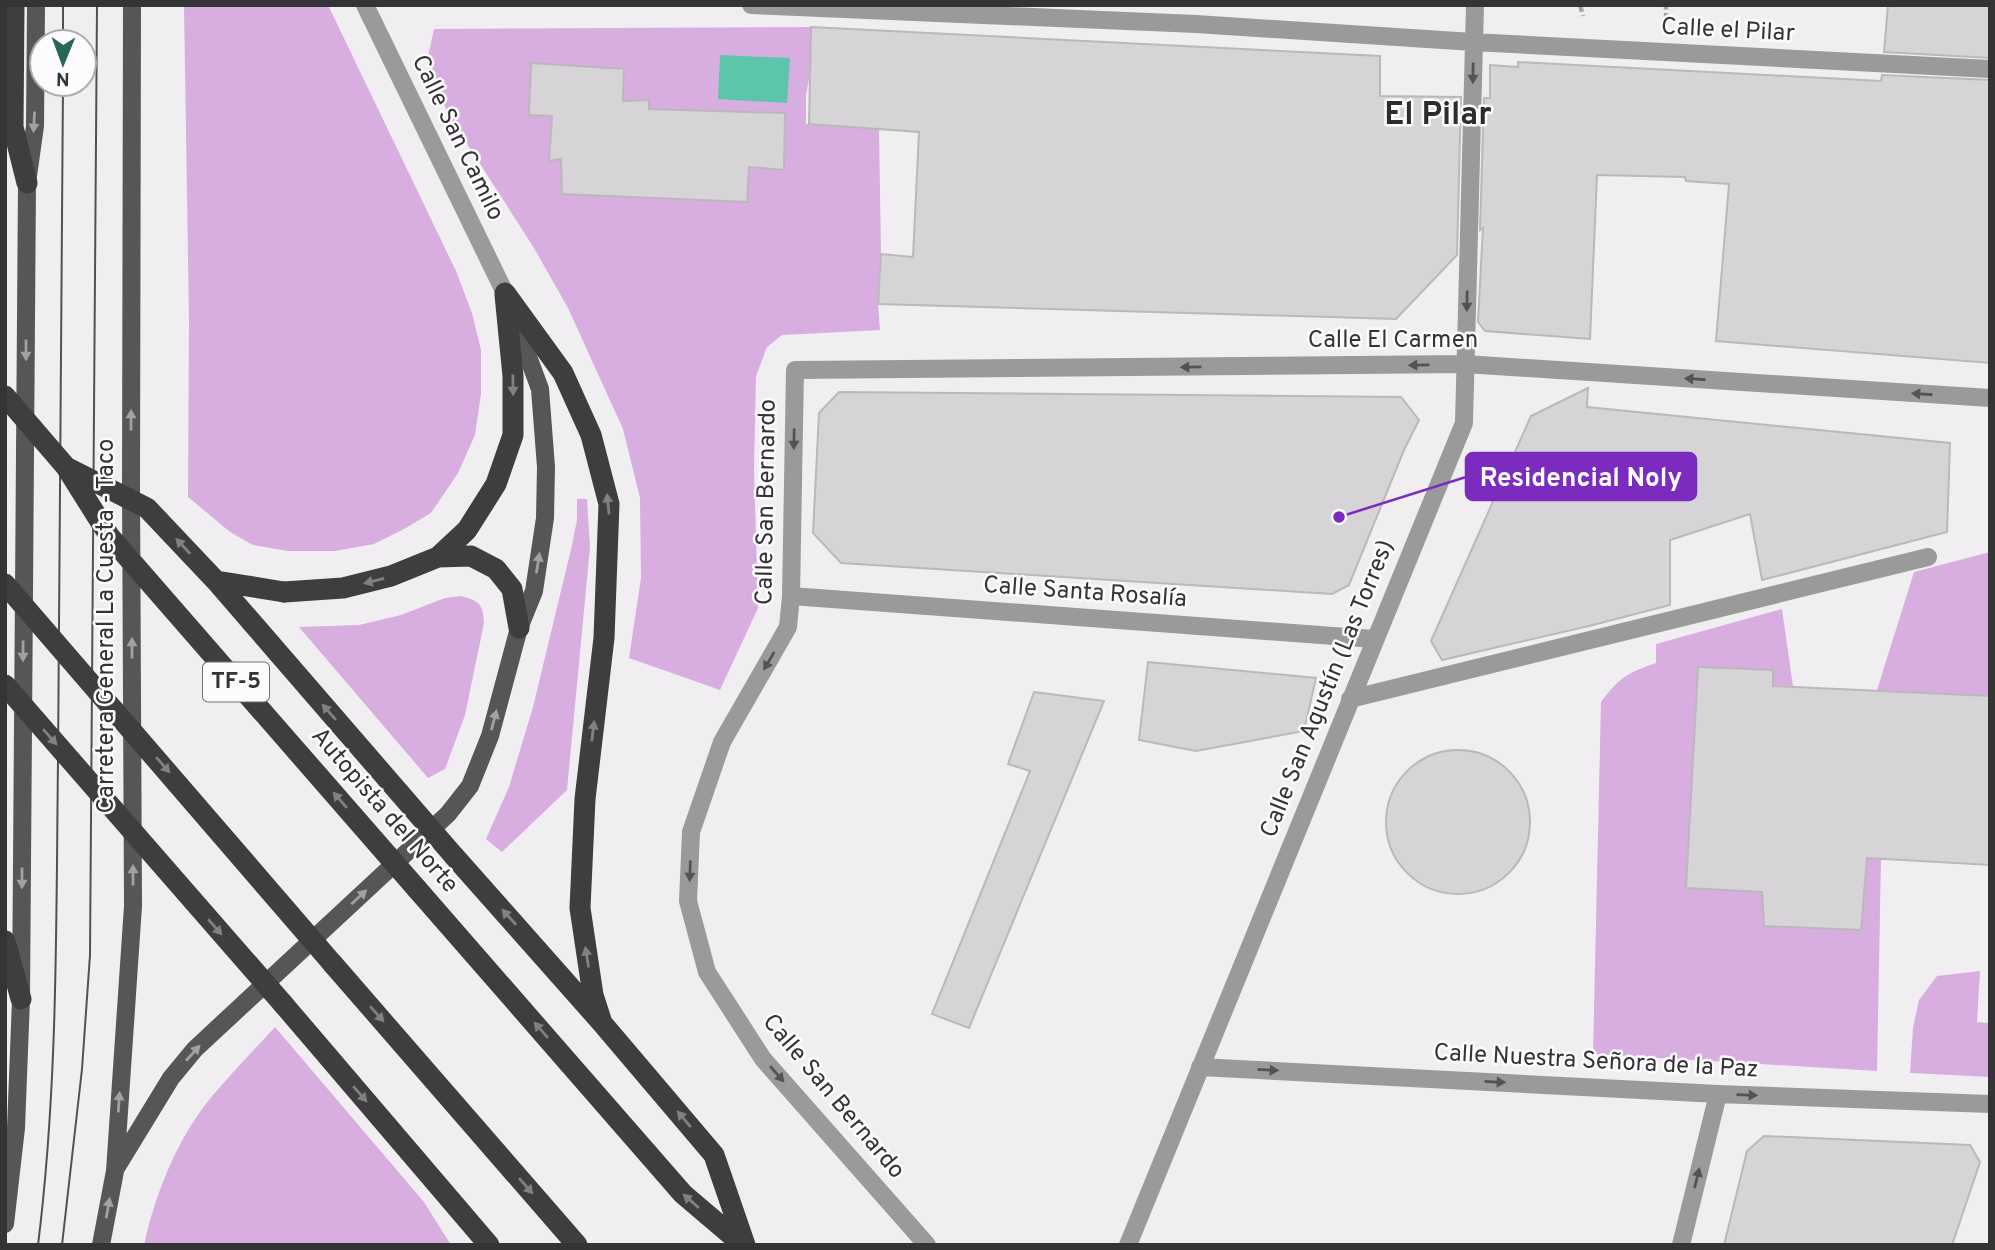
<svg xmlns="http://www.w3.org/2000/svg" width="1995" height="1250" font-family="Overpass,sans-serif">
	<style>
		.green { fill: #d8aee1 }
		.water { fill: #5cc5ac }
		.building { fill: #d6d4d7; stroke: #bbb8bc; stroke-width: 2 }
		.lines { fill: none; stroke-linecap: round; stroke-linejoin: round }
		.path { stroke: #a4a2a5; stroke-width: 4.5; stroke-dasharray: 7 3.5; stroke-linecap: butt }
		.minor { stroke: #9b9a9b; stroke-width: 18 }
		.major { stroke: #575557; stroke-width: 18 }
		.highway { stroke: #3f3d40; stroke-width: 21 }
		.tram { stroke: #515052; stroke-width: 2 }
		.highway-bridge { stroke: #3f3d40; stroke-width: 21 }
		.oneway { fill: #535254 }
		.oneway2 { fill: #a2a0a2 }
		.oneway3 { fill: #828082 }
		.labels { text-anchor: middle; dominant-baseline: central; stroke-width: 5; stroke-linejoin: round; paint-order: stroke }
		.shield { fill: #fefbfe; stroke: #716f71; stroke-width: 2 }
		.shield-label { font-size: 23px; font-weight: bold; fill: #343335 }
		.street-label { font-size: 24px; fill: #343335; stroke: #fefbfe }
		.district-label { font-size: 32px; font-weight: bold; fill: #2d2b2e; stroke: #fefbfe }
		.leader { fill: none; stroke: #7b2cbf; stroke-width: 2.5 }
		.callout-dot { fill: #7b2cbf; stroke: #fefbfe; stroke-width: 2.5 }
		.callout { fill: #7b2cbf; stroke: #7b2cbf; stroke-width: 2.5 }
		.callout-label { font-size: 26px; text-anchor: middle; font-weight: bold; fill: #fff }
	</style>
	<rect width="100%" height="100%" fill="#f1eef1"/>
	<path class="green" d="M 184,5 L 328,5 L 456,271 L 472,313 L 481,350 L 481,394 L 475,435 L 458,473 L 431,513 L 404,529 L 374,544 L 335,551 L 288,551 L 253,545 L 230,532 L 188,497 L 189,321 Z
		M 811,27 L 810,73 L 806,95 L 806,124 L 879,129 L 881,254 L 878,304 L 880,330 L 782,335 L 767,347 L 756,376 L 754,469 L 758,608 L 720,690 L 629,658 L 641,578 L 640,498 L 623,429 L 568,308 L 534,248 L 448,114 L 427,61 L 434,29 Z
		M 577,499 L 587,499 L 590,547 L 567,790 L 502,852 L 486,839 L 509,787 L 533,707 L 572,545 L 577,520 Z
		M 1990,552 L 1990,696 L 1877,690 L 1914,572 Z
		M 461,596 C 480,601 483,604 484,623 L 465,715 L 445,769 L 428,778 L 299,627 L 359,625 L 401,615 L 445,598 Z
		M 1782,609 L 1793,686 L 1773,685 L 1773,670 L 1698,667 L 1687,888 L 1762,892 L 1764,926 L 1861,930 L 1867,858 L 1881,859 L 1877,1071 L 1593,1054 L 1601,702 C 1620,677 1627,673 1656,663 L 1656,644 Z
		M 1980,971 L 1977,1022 L 1990,1023 L 1990,1077 L 1910,1073 L 1913,1028 L 1919,1000 L 1937,976 Z
		M 275,1027 L 424,1202 L 451,1245 L 144,1245 C 156,1191 178,1137 213,1095 C 233,1072 254,1050 275,1027 Z"/>
	<path class="water" d="M 720,55 L 790,58 L 787,103 L 718,99 Z"/>
	<path class="building" d="M 1888,5 L 1990,5 L 1990,58 L 1884,52 Z
		M 811,27 L 1380,56 L 1380,96 L 1461,97 L 1457,255 L 1396,319 L 878,304 L 881,254 L 913,257 L 919,132 L 809,124 Z
		M 1518,62 L 1881,81 L 1882,75 L 1990,80 L 1990,363 L 1716,341 L 1729,184 L 1686,181 L 1685,177 L 1597,175 L 1590,339 L 1485,331 L 1478,322 L 1483,228 L 1480,230 L 1484,98 L 1490,98 L 1490,65 L 1518,67 Z
		M 531,63 L 624,69 L 623,101 L 649,100 L 649,109 L 785,113 L 784,170 L 749,167 L 747,202 L 562,194 L 561,159 L 549,161 L 552,116 L 529,115 Z
		M 1588,388 L 1587,407 L 1950,443 L 1947,532 L 1762,580 L 1750,514 L 1670,540 L 1670,605 L 1589,626 L 1442,660 L 1431,641 L 1531,416 Z
		M 839,392 L 1401,397 L 1419,420 L 1404,450 L 1349,585 L 1332,594 L 841,563 L 813,533 L 819,413 Z
		M 1148,662 L 1316,678 L 1304,731 L 1196,751 L 1139,740 Z
		M 1698,667 L 1773,670 L 1773,686 L 1990,696 L 1990,865 L 1867,858 L 1861,930 L 1764,926 L 1762,892 L 1686,888 Z
		M 1034,692 L 1104,701 L 969,1028 L 932,1014 L 1030,771 L 1008,764 Z
		M1386 822a72 72 0 1 1 144 0a72 72 0 1 1-144 0Z
		M 1764,1136 L 1970,1145 L 1980,1162 L 1952,1245 L 1724,1245 L 1747,1151 Z"/>
	<g class="lines">
		<path class="path" d="M 1580,5 L 1583,16
			M 1666,20 L 1666,5"/>
		<path class="minor" d="M 365,5 L 505,293
			M 751,5 L 1196,24 L 1473,42 L 1990,69
			M 791,596 L 1374,639
			M 1350,699 L 1928,557
			M 1200,1067 L 1718,1094 L 1990,1104
			M 927,1245 L 763,1059 L 707,972 L 688,901 L 691,832 L 722,742 L 788,627 L 791,596 L 795,370 L 1465,364 L 1990,398
			M 1128,1245 L 1464,423 L 1475,5
			M 1681,1245 L 1718,1094"/>
		<path class="major" d="M 116,1168 L 171,1078 L 195,1049 L 448,814 L 470,786 L 490,736 L 519,628 L 534,591 L 545,518 L 546,467 L 540,389 L 511,311
			M 5,1224 L 16,1128 L 21,999 L 27,183 L 35,126 L 36,5
			M 101,1245 L 115,1171 L 133,906 L 131,488 L 132,5"/>
		<path class="highway" d="M 14,5 L 13,127 L 27,183
			M 505,293 L 563,373 L 591,435 L 609,504 L 604,638 L 585,799 L 580,908 L 593,995 L 602,1023
			M 438,557 L 467,530 L 496,484 L 513,435 L 513,376 L 505,295
			M 284,592 L 343,588 L 391,576 L 438,557 L 471,556 L 496,569 L 512,589 L 519,628
			M 454,856 L 602,1023 L 714,1155 L 745,1245
			M 417,889 L 683,1194 L 743,1245
			M 5,941 L 21,999
			M 332,963 L 577,1245
			M 284,1005 L 489,1245"/>
		<path class="tram" d="M 63,42 L 63,5
			M 38,1245 C 58,1085 56,922 58,761 C 60,535 61,310 63,84
			M 62,1245 L 82,1069 L 90,955 L 97,5"/>
		<path class="highway-bridge" d="M 5,396 L 66,467 L 110,537 L 417,889
			M 68,468 L 147,508 L 216,581 L 284,592
			M 216,581 L 454,856
			M 5,584 L 332,963
			M 5,685 L 284,1005"/>
	</g>
	<defs><path id="oneway-solid" d="M-6-.8H1V-3.2L6.5 0L1 3.2V.8H-6Z" transform="scale(1.75)"/></defs>
	<g class="oneway">
		<use href="#oneway-solid" transform="translate(1473 73) rotate(91)"/>
		<use href="#oneway-solid" transform="translate(1467 301) rotate(91)"/>
		<use href="#oneway-solid" transform="translate(1419 365) rotate(179)"/>
		<use href="#oneway-solid" transform="translate(1191 367) rotate(179)"/>
		<use href="#oneway-solid" transform="translate(1695 379) rotate(-176)"/>
		<use href="#oneway-solid" transform="translate(1922 394) rotate(-176)"/>
		<use href="#oneway-solid" transform="translate(794 439) rotate(91)"/>
		<use href="#oneway-solid" transform="translate(769 661) rotate(120)"/>
		<use href="#oneway-solid" transform="translate(690 871) rotate(92)"/>
		<use href="#oneway-solid" transform="translate(1268 1070) rotate(3)"/>
		<use href="#oneway-solid" transform="translate(777 1074) rotate(49)"/>
		<use href="#oneway-solid" transform="translate(1495 1082) rotate(3)"/>
		<use href="#oneway-solid" transform="translate(1747 1095) rotate(2)"/>
		<use href="#oneway-solid" transform="translate(1697 1178) rotate(-76)"/>
	</g>
	<g class="oneway2">
		<use href="#oneway-solid" transform="translate(34 122) rotate(93)"/>
		<use href="#oneway-solid" transform="translate(26 350) rotate(90)"/>
		<use href="#oneway-solid" transform="translate(131 420) rotate(-90)"/>
		<use href="#oneway-solid" transform="translate(538 563) rotate(-81)"/>
		<use href="#oneway-solid" transform="translate(132 648) rotate(-90)"/>
		<use href="#oneway-solid" transform="translate(23 651) rotate(90)"/>
		<use href="#oneway-solid" transform="translate(494 720) rotate(-75)"/>
		<use href="#oneway-solid" transform="translate(133 875) rotate(-90)"/>
		<use href="#oneway-solid" transform="translate(22 878) rotate(90)"/>
		<use href="#oneway-solid" transform="translate(359 897) rotate(-43)"/>
		<use href="#oneway-solid" transform="translate(193 1053) rotate(-48)"/>
		<use href="#oneway-solid" transform="translate(119 1102) rotate(-86)"/>
		<use href="#oneway-solid" transform="translate(108 1208) rotate(-80)"/>
	</g>
	<g class="oneway3">
		<use href="#oneway-solid" transform="translate(513 385) rotate(89)"/>
		<use href="#oneway-solid" transform="translate(608 504) rotate(-96)"/>
		<use href="#oneway-solid" transform="translate(183 546) rotate(-133)"/>
		<use href="#oneway-solid" transform="translate(374 581) rotate(166)"/>
		<use href="#oneway-solid" transform="translate(329 712) rotate(-131)"/>
		<use href="#oneway-solid" transform="translate(593 731) rotate(-83)"/>
		<use href="#oneway-solid" transform="translate(50 737) rotate(49)"/>
		<use href="#oneway-solid" transform="translate(163 765) rotate(49)"/>
		<use href="#oneway-solid" transform="translate(340 800) rotate(-131)"/>
		<use href="#oneway-solid" transform="translate(509 917) rotate(-132)"/>
		<use href="#oneway-solid" transform="translate(215 927) rotate(49)"/>
		<use href="#oneway-solid" transform="translate(587 957) rotate(-99)"/>
		<use href="#oneway-solid" transform="translate(377 1014) rotate(49)"/>
		<use href="#oneway-solid" transform="translate(541 1030) rotate(-131)"/>
		<use href="#oneway-solid" transform="translate(360 1094) rotate(49)"/>
		<use href="#oneway-solid" transform="translate(684 1119) rotate(-130)"/>
		<use href="#oneway-solid" transform="translate(526 1186) rotate(49)"/>
		<use href="#oneway-solid" transform="translate(691 1201) rotate(-139)"/>
	</g>
	<g class="labels">
		<rect class="shield" x="203" y="662.5" width="66" height="39" rx="5"/>
		<g class="shield-label">
			<text x="236" y="682">TF-5</text>
		</g>
		<g class="street-label">
			<text transform="translate(1728 31) rotate(3)">Calle el Pilar</text>
			<text transform="translate(457 138) rotate(64)">Calle San Camilo</text>
			<text x="1393" y="341">Calle El Carmen</text>
			<text transform="translate(767 502) rotate(-89)">Calle San Bernardo</text>
			<text transform="translate(1085 593) rotate(4)">Calle Santa Rosalía</text>
			<text transform="translate(107 626) rotate(-90)">Carretera General La Cuesta - Taco</text>
			<text transform="translate(1328 689) rotate(-68)">Calle San Agustín (Las Torres)</text>
			<text transform="translate(384 811) rotate(49)">Autopista del Norte</text>
			<text transform="translate(1596 1062) rotate(3)">Calle Nuestra Señora de la Paz</text>
			<text transform="translate(833 1097) rotate(50)">Calle San Bernardo</text>
		</g>
		<g class="district-label">
			<text x="1438" y="116">El Pilar</text>
		</g>
	</g>
	<path class="leader" d="M1339 517L1466 477"/>
	<circle class="callout-dot" cx="1339" cy="517" r="7"/>
	<rect class="callout" x="1466" y="453" width="230" height="47" rx="7"/>
	<g class="callout-label">
		<text x="1581" y="486">Residencial Noly</text>
	</g>
	<rect width="1995" height="1250" fill="none" stroke="#343335" stroke-width="14"/>
	<g transform="translate(63 63) rotate(181)"><circle r="33" fill="#fefbfe" stroke="#adabae" stroke-width="2"/>
	<path d="M0-5L12 26L0 18L-12 26Z" fill="#256859"/>
	<text y="-10" font-size="19" font-weight="bold" text-anchor="middle" fill="#343335">N</text>
	</g>
</svg>
